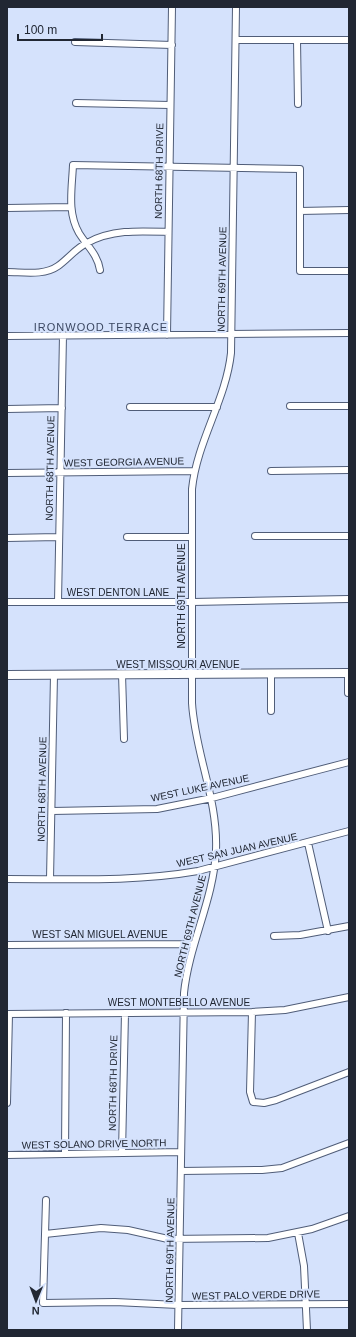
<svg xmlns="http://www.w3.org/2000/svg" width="356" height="1337" font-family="Arial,sans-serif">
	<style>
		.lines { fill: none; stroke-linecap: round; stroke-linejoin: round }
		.minor-casing { stroke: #505d78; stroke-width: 8 }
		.tertiary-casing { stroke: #505d78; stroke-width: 10 }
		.minor { stroke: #fff; stroke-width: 6 }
		.tertiary { stroke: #fff; stroke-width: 8 }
		.labels { text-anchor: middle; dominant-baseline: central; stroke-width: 4; stroke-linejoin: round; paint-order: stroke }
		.street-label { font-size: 10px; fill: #212733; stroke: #d5e2fc }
		.neighbourhood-label { font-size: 11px; letter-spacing: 1px; fill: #3b4761; stroke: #d5e2fc }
	</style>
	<rect width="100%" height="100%" fill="#d5e2fc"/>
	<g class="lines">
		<g class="minor-casing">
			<path id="minor" d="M 236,40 L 349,40
				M 297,40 L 298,104
				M 75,42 L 172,45
				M 76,103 L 170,105
				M 7,208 L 71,207
				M 300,211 L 349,210
				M 100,270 C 98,255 87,246 79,233 C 67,212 72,189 73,165 L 300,169 L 300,271 L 349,271
				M 7,272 C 23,272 44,276 58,266 C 68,259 76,248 87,243 C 112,229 141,231 168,232
				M 167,335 L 172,7
				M 7,336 L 349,333
				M 290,406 L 349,406
				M 130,407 L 217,407
				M 7,409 L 62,408
				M 271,471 L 349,470
				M 7,473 L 194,471
				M 255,536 L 349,536
				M 127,537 L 191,537
				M 7,538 L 58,537
				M 7,602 L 192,602 L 349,599
				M 58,602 L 63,335
				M 348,673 L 348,693
				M 122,674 L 124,739
				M 271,711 L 271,674
				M 52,811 L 157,809 L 212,798 L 349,762
				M 308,843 L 328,931
				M 7,879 C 71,879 135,882 198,871 L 349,831
				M 50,879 L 54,675
				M 274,936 L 300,935 L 349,926
				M 7,945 L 194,944
				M 252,1012 L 250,1092 L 253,1102 L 264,1103 L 276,1100 L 349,1072
				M 7,1014 L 252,1012 L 285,1010 L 349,997
				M 7,1103 L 9,1014
				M 122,1153 L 125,1013
				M 65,1154 L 66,1013
				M 7,1155 L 181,1152
				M 181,1171 L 262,1170 L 282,1168 L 349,1143
				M 46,1200 L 43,1303 L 115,1302 L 178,1305 L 349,1304
				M 298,1233 L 304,1266 L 307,1330
				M 45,1234 L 101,1228 L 128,1230 L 168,1239 L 268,1238 L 312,1229 L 349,1216
				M 178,1330 L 184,993 C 189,944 214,899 216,850 C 218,799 195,753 192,703 L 192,489 C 197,441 226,400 231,353 L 236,7"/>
		</g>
		<g class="tertiary-casing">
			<path id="tertiary" d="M 7,675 L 349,673"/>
		</g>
		<use href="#minor" class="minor"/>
		<use href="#tertiary" class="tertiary"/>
	</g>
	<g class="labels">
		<g class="street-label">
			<text transform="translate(159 171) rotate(-89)">NORTH 68TH DRIVE</text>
			<text transform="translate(222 279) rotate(-89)">NORTH 69TH AVENUE</text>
			<text transform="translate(124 462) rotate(-1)">WEST GEORGIA AVENUE</text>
			<text transform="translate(50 468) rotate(-89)">NORTH 68TH AVENUE</text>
			<text x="118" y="592">WEST DENTON LANE</text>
			<text transform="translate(181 596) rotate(-90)">NORTH 69TH AVENUE</text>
			<text x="178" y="664">WEST MISSOURI AVENUE</text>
			<text transform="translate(200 788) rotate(-12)">WEST LUKE AVENUE</text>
			<text transform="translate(42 789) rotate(-89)">NORTH 68TH AVENUE</text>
			<text transform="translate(237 850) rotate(-13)">WEST SAN JUAN AVENUE</text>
			<text transform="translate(190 926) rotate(-76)">NORTH 69TH AVENUE</text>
			<text x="100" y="934">WEST SAN MIGUEL AVENUE</text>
			<text x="179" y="1002">WEST MONTEBELLO AVENUE</text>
			<text transform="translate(113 1083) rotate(-89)">NORTH 68TH DRIVE</text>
			<text transform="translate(94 1144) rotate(-1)">WEST SOLANO DRIVE NORTH</text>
			<text transform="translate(170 1250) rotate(-89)">NORTH 69TH AVENUE</text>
			<text transform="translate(256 1295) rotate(-1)">WEST PALO VERDE DRIVE</text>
		</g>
		<g class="neighbourhood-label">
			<text x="101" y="327">IRONWOOD TERRACE</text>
		</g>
	</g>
	<rect width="356" height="1337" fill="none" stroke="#212733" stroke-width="16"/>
	<g transform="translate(36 1301) rotate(181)" stroke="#d5e2fc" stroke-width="3" paint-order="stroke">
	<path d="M0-3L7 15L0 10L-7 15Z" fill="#212733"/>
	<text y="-6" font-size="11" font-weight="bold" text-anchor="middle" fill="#212733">N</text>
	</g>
	<path d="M18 34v6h84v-6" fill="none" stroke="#212733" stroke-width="2"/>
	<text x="24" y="34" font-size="12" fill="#212733" stroke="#d5e2fc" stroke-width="3" paint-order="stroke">100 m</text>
</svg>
